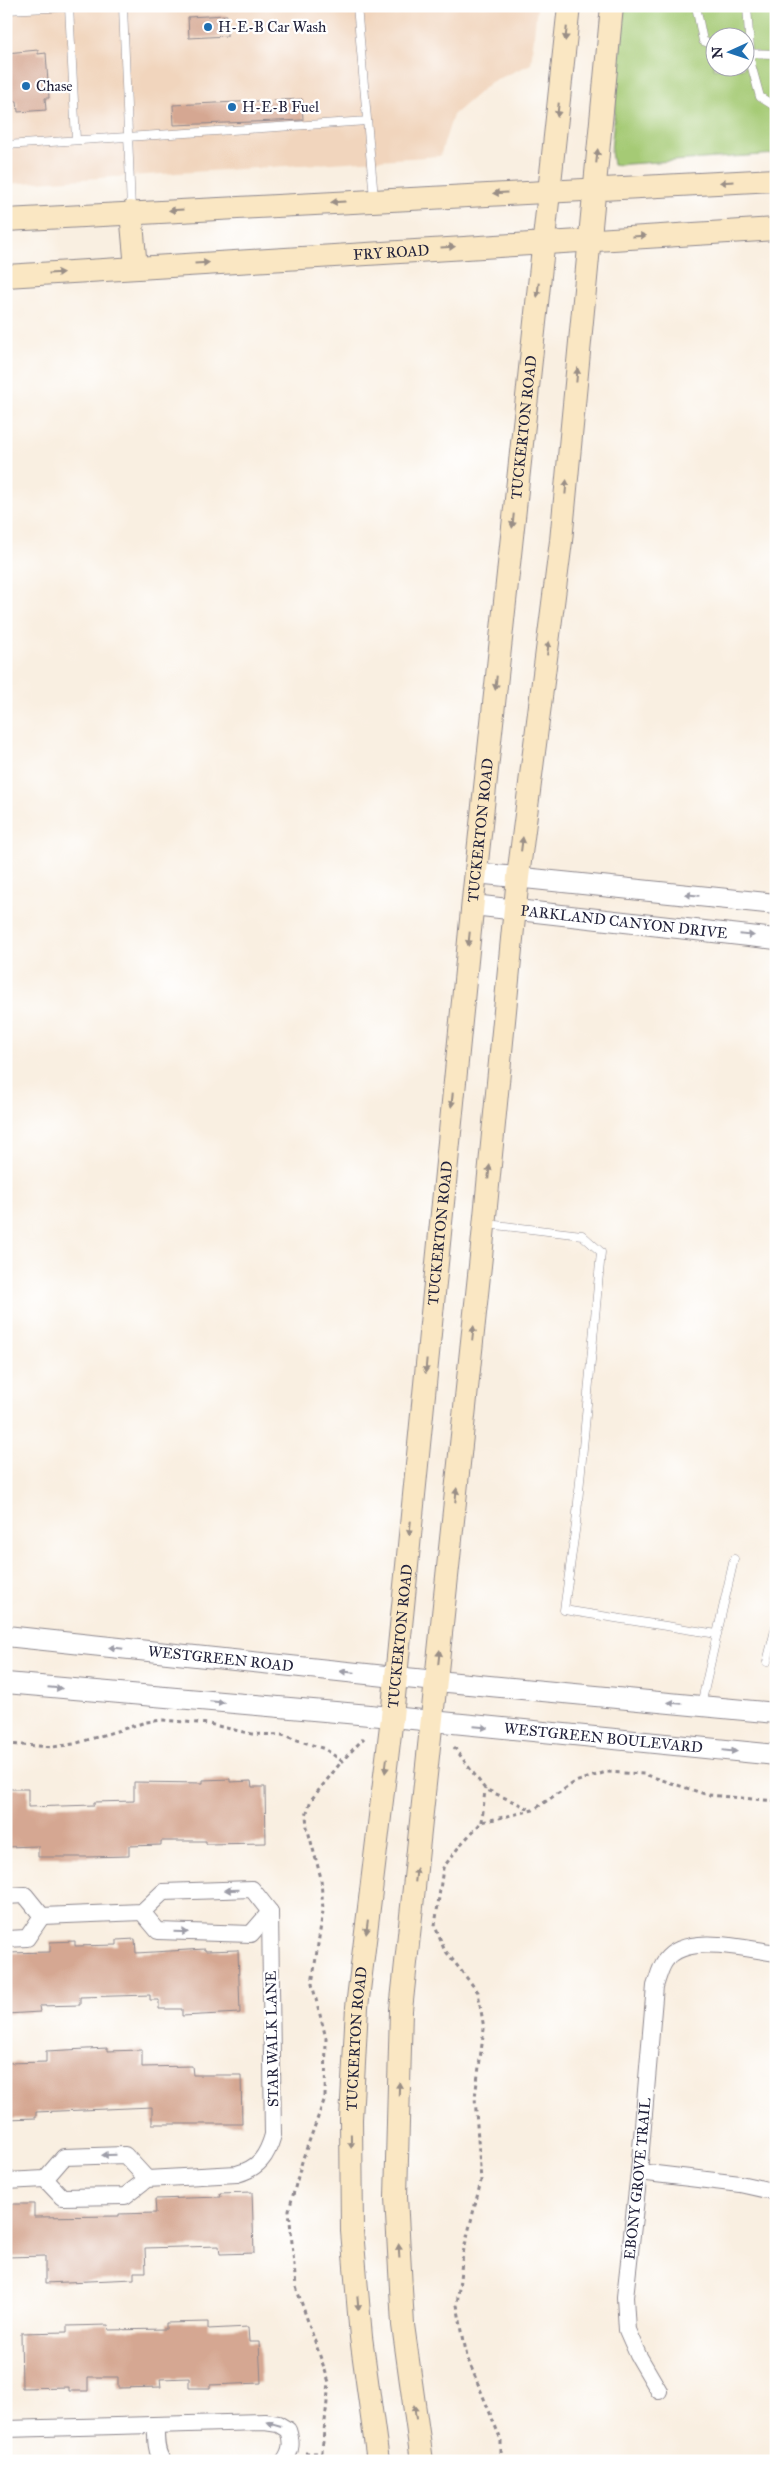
<svg xmlns="http://www.w3.org/2000/svg" width="782" height="2467" font-family="'IM FELL Great Primer',serif">
	<style>
		.built { fill: #f1d5bd }
		.green { fill: #a5ca74; stroke: #647658; fill-rule: evenodd }
		.building { fill: #d5a792 }
		.lines { fill: none; stroke-linecap: round; stroke-linejoin: round }
		.service-casing { stroke: #8e888e; stroke-width: 9 }
		.minor-casing { stroke: #8e888e; stroke-width: 18 }
		.tertiary-casing { stroke: #8e888e; stroke-width: 22 }
		.secondary-casing { stroke: #8e888e; stroke-width: 24 }
		.path { stroke: #8e888e; stroke-width: 3; stroke-dasharray: 4 4; stroke-linecap: butt }
		.service { stroke: #fff; stroke-width: 8 }
		.minor { stroke: #fff; stroke-width: 16 }
		.tertiary { stroke: #fff; stroke-width: 20 }
		.secondary { stroke: #fae7c3; stroke-width: 22 }
		.oneway { fill: #998e86 }
		.oneway2 { fill: #9c9ca7 }
		.poi-dot { fill: #1f6fb2; stroke: #fff; stroke-width: 2 }
		.labels { text-anchor: middle; dominant-baseline: central; stroke-width: 4.5; stroke-linejoin: round; paint-order: stroke }
		.poi-label { font-size: 15px; fill: #22223b; stroke: #fff; text-anchor: start }
		.street-label { font-size: 15px; fill: #22223b; stroke: #fff }
	</style>
	<rect width="100%" height="100%" fill="#fff"/>
	<filter id="ink" filterUnits="userSpaceOnUse"><feTurbulence type="fractalNoise" baseFrequency=".02" numOctaves="2"/><feDisplacementMap in="SourceGraphic" scale="10" xChannelSelector="R" yChannelSelector="G"/><feConvolveMatrix kernelMatrix="1 2 1 2 8 2 1 2 1" color-interpolation-filters="sRGB"/></filter>
	<filter id="wash" filterUnits="userSpaceOnUse"><feTurbulence type="fractalNoise" baseFrequency=".0096" numOctaves="4" result="noise"/><feDisplacementMap in="SourceGraphic" scale="20" xChannelSelector="R" yChannelSelector="G"/><feGaussianBlur stdDeviation="1.12" result="paint"/><feColorMatrix in="noise" values="0 0 0 0 0 0 0 0 0 0 0 0 0 0 0 0 0 1.4 0 .05"/><feComposite in="paint" operator="in"/></filter>
	<g filter="url(#wash)">
		<rect width="100%" height="100%" fill="#f9efe1"/>
		<path class="built" d="M 6,6 L 537,6 L 531,64 L 491,82 L 453,115 L 440,156 L 6,184 Z"/>
		<path class="green" d="M 624,6 L 776,6 L 776,154 L 613,165 L 611,151 ZM 714,38 L 744,38 L 744,68 L 714,68 Z"/>
		<g id="blocks">
			<path class="building" d="M 227,15 L 227,36 L 189,38 L 188,17 Z
				M 38,50 L 38,54 L 46,53 L 49,98 L 45,98 L 46,110 L 18,112 L 17,101 L 7,101 L 6,53 Z
				M 302,99 L 303,120 L 174,125 L 173,105 Z
				M 230,1779 L 230,1782 L 251,1781 L 252,1787 L 265,1787 L 266,1843 L 206,1844 L 206,1841 L 161,1841 L 161,1845 L 129,1846 L 129,1856 L 87,1857 L 38,1857 L 38,1846 L 6,1847 L 6,1789 L 28,1789 L 28,1807 L 94,1805 L 94,1802 L 134,1801 L 134,1782 L 203,1783 L 203,1780 Z
				M 135,1939 L 136,1953 L 205,1949 L 205,1951 L 238,1950 L 240,2013 L 182,2016 L 182,2009 L 159,2009 L 159,2000 L 150,2000 L 150,1995 L 80,1997 L 80,2005 L 39,2006 L 40,2012 L 6,2014 L 6,1953 L 50,1952 L 50,1942 L 75,1941 L 75,1946 L 117,1945 L 117,1940 Z
				M 107,2048 L 107,2051 L 142,2050 L 142,2067 L 192,2066 L 193,2075 L 241,2075 L 242,2124 L 152,2124 L 152,2107 L 36,2112 L 36,2118 L 6,2119 L 6,2063 L 46,2062 L 46,2051 Z
				M 252,2192 L 254,2253 L 220,2254 L 219,2246 L 145,2248 L 146,2272 L 134,2272 L 134,2279 L 45,2283 L 45,2256 L 6,2257 L 6,2204 L 34,2204 L 34,2217 L 119,2216 L 119,2214 L 156,2213 L 155,2199 L 221,2197 L 220,2193 Z
				M 208,2322 L 208,2329 L 248,2327 L 249,2342 L 259,2342 L 261,2383 L 210,2385 L 210,2388 L 189,2388 L 189,2378 L 160,2379 L 161,2387 L 118,2388 L 118,2377 L 88,2377 L 88,2391 L 69,2391 L 69,2387 L 22,2388 L 21,2333 L 67,2332 L 67,2326 L 108,2325 L 109,2330 L 166,2329 L 166,2323 Z"/>
		</g>
	</g>
	<g filter="url(#ink)">
		<use href="#blocks" fill-opacity="0" stroke="#8e888e" stroke-width="1"/>
		<g class="lines">
			<g class="service-casing">
				<path id="service" d="M 123,6 L 131,210
					M 357,6 L 374,198
					M 696,6 L 703,41 L 714,45
					M 747,6 L 751,64 L 760,97 L 776,107
					M 69,7 L 76,140
					M 6,10 L 91,6
					M 744,53 L 776,54
					M 6,145 L 367,121
					M 487,1224 L 582,1235 L 601,1252 L 576,1524 L 564,1610 L 717,1634
					M 767,1662 L 776,1626
					M 701,1705 L 734,1559"/>
			</g>
			<g class="minor-casing">
				<g id="minor">
					<path d="M 6,1896 L 25,1895 L 42,1916"/>
					<path d="M 142,1912 L 158,1931 L 251,1934 L 270,1912"/>
					<path d="M 42,1916 L 142,1912 L 163,1892 L 252,1889 L 270,1912"/>
					<path d="M 6,1939 L 27,1938 L 42,1916"/>
					<path d="M 639,2172 L 740,2184 L 776,2192"/>
					<path d="M 45,2179 L 62,2197 L 125,2196 L 147,2179 L 237,2174 C 259,2168 267,2156 273,2135 L 270,1912"/>
					<path d="M 6,2181 L 45,2179 L 64,2157 L 125,2155 L 147,2179"/>
					<path id="s1" d="M 659,2391 L 638,2355 L 627,2330 L 625,2297 L 639,2172 L 655,1986 C 658,1978 660,1968 665,1961 C 685,1932 747,1949 776,1953"/>
					<path d="M 156,2425 C 156,2436 155,2452 163,2461"/>
					<path d="M 6,2429 L 265,2422 L 278,2424 L 288,2430 C 292,2442 292,2450 284,2461"/>
				</g>
			</g>
			<g class="tertiary-casing">
				<g id="tertiary">
					<path d="M 476,873 L 776,904"/>
					<path id="s2" d="M 473,905 L 776,939"/>
					<path id="s3" d="M 6,1636 L 395,1677 L 776,1713"/>
					<path id="s4" d="M 6,1683 L 392,1717 L 776,1755"/>
				</g>
			</g>
			<g class="secondary-casing">
				<g id="secondary">
					<path d="M 131,212 L 136,268"/>
					<path d="M 6,220 L 776,180"/>
					<path id="s5" d="M 6,276 L 776,229"/>
					<path id="s6" d="M 378,2461 L 361,2337 L 352,2231 L 351,2119 L 357,2007 L 392,1717 L 474,890 L 569,6"/>
					<path d="M 422,2461 L 403,2325 L 396,2197 L 401,2010 L 482,1247 L 518,877 L 561,541 L 612,6"/>
				</g>
			</g>
			<path class="path" d="M 6,1744 L 53,1747 L 74,1744 L 146,1722 L 162,1720 L 209,1724 L 252,1734 L 282,1735 L 325,1749 L 342,1761 L 364,1738
				M 454,1747 L 485,1789 L 532,1810
				M 482,1822 L 485,1789
				M 305,2453 L 322,2453
				M 321,2461 L 329,2382 L 296,2287 L 289,2210 L 303,2158 L 325,2098 L 326,2038 L 312,1984 L 323,1911 L 321,1878 L 307,1827 L 306,1815 L 311,1800 L 342,1761
				M 501,2461 L 501,2440 L 467,2357 L 457,2305 L 463,2253 L 481,2181 L 475,2097 L 484,2029 L 478,1992 L 444,1949 L 435,1926 L 443,1868 L 461,1844 L 482,1822 L 533,1810 L 575,1782 L 606,1772 L 644,1774 L 708,1795 L 776,1801"/>
			<use href="#service" class="service"/>
			<use href="#minor" class="minor"/>
			<use href="#tertiary" class="tertiary"/>
			<use href="#secondary" class="secondary"/>
		</g>
		<defs><path id="oneway-solid" d="M-6-.8H1V-3.2L6.5 0L1 3.2V.8H-6Z" transform="scale(1.25)"/></defs>
		<g class="oneway">
			<use href="#oneway-solid" transform="translate(566 34) rotate(96)"/>
			<use href="#oneway-solid" transform="translate(558 110) rotate(96)"/>
			<use href="#oneway-solid" transform="translate(597 156) rotate(-84)"/>
			<use href="#oneway-solid" transform="translate(727 182) rotate(177)"/>
			<use href="#oneway-solid" transform="translate(500 193) rotate(177)"/>
			<use href="#oneway-solid" transform="translate(338 202) rotate(177)"/>
			<use href="#oneway-solid" transform="translate(176 210) rotate(177)"/>
			<use href="#oneway-solid" transform="translate(639 236) rotate(-3)"/>
			<use href="#oneway-solid" transform="translate(448 247) rotate(-4)"/>
			<use href="#oneway-solid" transform="translate(202 263) rotate(-4)"/>
			<use href="#oneway-solid" transform="translate(56 273) rotate(-4)"/>
			<use href="#oneway-solid" transform="translate(538 290) rotate(96)"/>
			<use href="#oneway-solid" transform="translate(577 375) rotate(-85)"/>
			<use href="#oneway-solid" transform="translate(566 487) rotate(-85)"/>
			<use href="#oneway-solid" transform="translate(513 521) rotate(96)"/>
			<use href="#oneway-solid" transform="translate(548 648) rotate(-83)"/>
			<use href="#oneway-solid" transform="translate(496 683) rotate(96)"/>
			<use href="#oneway-solid" transform="translate(522 844) rotate(-83)"/>
			<use href="#oneway-solid" transform="translate(469 939) rotate(96)"/>
			<use href="#oneway-solid" transform="translate(452 1100) rotate(96)"/>
			<use href="#oneway-solid" transform="translate(489 1172) rotate(-84)"/>
			<use href="#oneway-solid" transform="translate(473 1333) rotate(-84)"/>
			<use href="#oneway-solid" transform="translate(426 1366) rotate(95)"/>
			<use href="#oneway-solid" transform="translate(456 1495) rotate(-84)"/>
			<use href="#oneway-solid" transform="translate(410 1528) rotate(96)"/>
			<use href="#oneway-solid" transform="translate(439 1657) rotate(-84)"/>
			<use href="#oneway-solid" transform="translate(386 1766) rotate(97)"/>
			<use href="#oneway-solid" transform="translate(416 1875) rotate(-84)"/>
			<use href="#oneway-solid" transform="translate(367 1927) rotate(97)"/>
			<use href="#oneway-solid" transform="translate(399 2089) rotate(-88)"/>
			<use href="#oneway-solid" transform="translate(351 2141) rotate(89)"/>
			<use href="#oneway-solid" transform="translate(399 2251) rotate(-93)"/>
			<use href="#oneway-solid" transform="translate(358 2303) rotate(85)"/>
			<use href="#oneway-solid" transform="translate(415 2412) rotate(-98)"/>
		</g>
		<g class="oneway2">
			<use href="#oneway-solid" transform="translate(692 895) rotate(-174)"/>
			<use href="#oneway-solid" transform="translate(747 935) rotate(6)"/>
			<use href="#oneway-solid" transform="translate(116 1648) rotate(-174)"/>
			<use href="#oneway-solid" transform="translate(347 1672) rotate(-174)"/>
			<use href="#oneway-solid" transform="translate(55 1688) rotate(5)"/>
			<use href="#oneway-solid" transform="translate(217 1702) rotate(5)"/>
			<use href="#oneway-solid" transform="translate(675 1703) rotate(-175)"/>
			<use href="#oneway-solid" transform="translate(481 1727) rotate(5)"/>
			<use href="#oneway-solid" transform="translate(730 1751) rotate(6)"/>
			<use href="#oneway-solid" transform="translate(232 1890) rotate(178)"/>
			<use href="#oneway-solid" transform="translate(181 1932) rotate(2)"/>
			<use href="#oneway-solid" transform="translate(109 2155) rotate(178)"/>
			<use href="#oneway-solid" transform="translate(274 2424) rotate(-164)"/>
		</g>
	</g>
	<g class="poi-dot">
		<circle cx="208" cy="27" r="5"/>
		<circle cx="26" cy="86" r="5"/>
		<circle cx="232" cy="107" r="5"/>
	</g>
	<g class="labels">
		<g class="poi-label">
			<text x="218" y="27">H-E-B Car Wash</text>
			<text x="36" y="86">Chase</text>
			<text x="242" y="107">H-E-B Fuel</text>
		</g>
		<g class="street-label">
			<text stroke="none"><textPath href="#s5" startOffset="386">FRY ROAD</textPath></text>
			<text stroke="none"><textPath href="#s6" startOffset="2044">TUCKERTON ROAD</textPath></text>
			<text stroke="none"><textPath href="#s6" startOffset="1639">TUCKERTON ROAD</textPath></text>
			<text stroke="none"><textPath href="#s2" startOffset="152">PARKLAND CANYON DRIVE</textPath></text>
			<text stroke="none"><textPath href="#s6" startOffset="1234">TUCKERTON ROAD</textPath></text>
			<text stroke="none"><textPath href="#s6" startOffset="829">TUCKERTON ROAD</textPath></text>
			<text stroke="none"><textPath href="#s3" startOffset="216">WESTGREEN ROAD</textPath></text>
			<text stroke="none"><textPath href="#s4" startOffset="600">WESTGREEN BOULEVARD</textPath></text>
			<text transform="translate(272 2039) rotate(-91)">STAR WALK LANE</text>
			<text stroke="none"><textPath href="#s6" startOffset="424">TUCKERTON ROAD</textPath></text>
			<text stroke="none"><textPath href="#s1" startOffset="221">EBONY GROVE TRAIL</textPath></text>
		</g>
	</g>
	<rect width="782" height="2467" fill="none" stroke="#fff" stroke-width="25"/>
	<g transform="translate(730 52) rotate(267)"><circle r="24" fill="#ffffff" stroke="#a7a7b1"/>
	<path d="M0-4L9 19L0 12L-9 19Z" fill="#1f6fb2"/>
	<text y="-8" font-size="14" font-weight="bold" text-anchor="middle" fill="#22223b">N</text>
	</g>
</svg>
